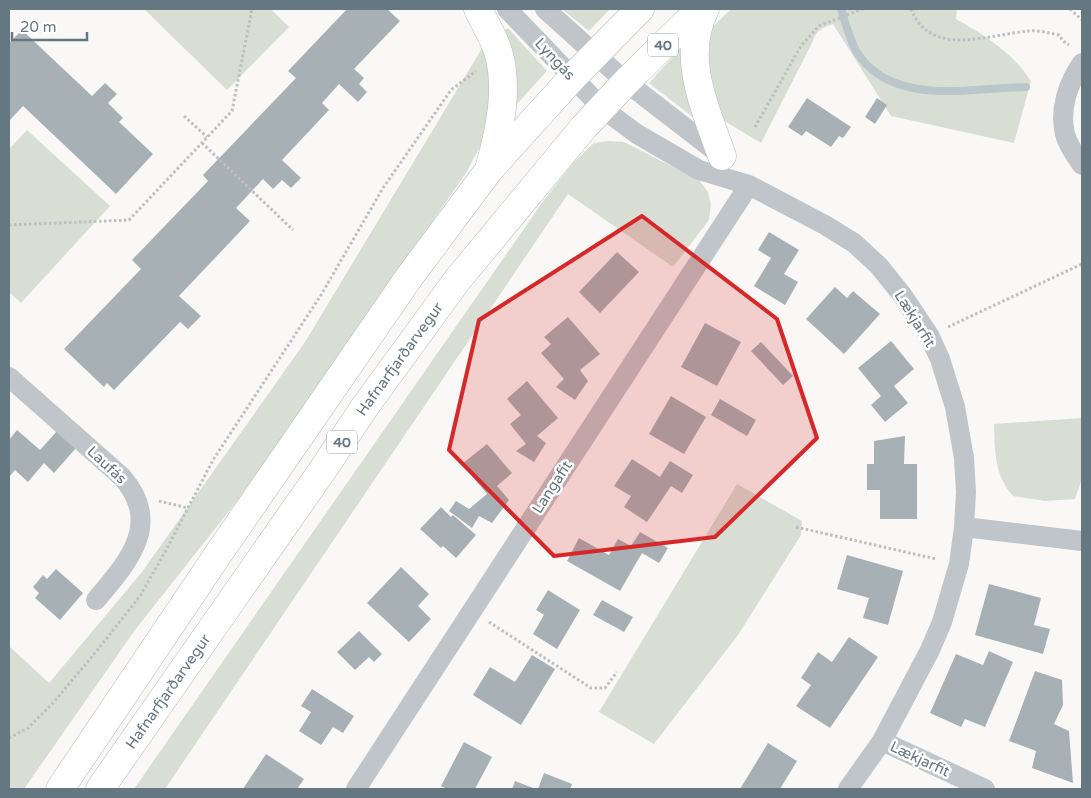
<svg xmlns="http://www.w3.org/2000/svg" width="1091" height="798" font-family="'Varela Round',sans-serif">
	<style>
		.green { fill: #d9ded5 }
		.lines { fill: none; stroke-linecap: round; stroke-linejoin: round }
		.stream { stroke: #bac6c9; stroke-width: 8 }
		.building { fill: #a7b1b5 }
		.primary-casing { stroke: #b3b9bc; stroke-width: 29 }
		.path { stroke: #bcbfc1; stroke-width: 3; stroke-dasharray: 2.5 2.5; stroke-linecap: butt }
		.minor { stroke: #bfc5c8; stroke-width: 20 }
		.primary { stroke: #fff; stroke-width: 28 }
		.marked { fill: #d62828; fill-opacity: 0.2; stroke: #d62828; stroke-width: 4; stroke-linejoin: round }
		.labels { text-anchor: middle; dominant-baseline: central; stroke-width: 5; stroke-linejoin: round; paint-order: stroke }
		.shield { fill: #fff; stroke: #93a0a6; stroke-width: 1 }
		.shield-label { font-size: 14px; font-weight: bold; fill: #657780 }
		.street-label { font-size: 15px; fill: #657780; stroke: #fff }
	</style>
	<rect width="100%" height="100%" fill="#f9f8f6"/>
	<path class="green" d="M 144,9 L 271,9 L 289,27 L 227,90 Z
		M 562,9 L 610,9 L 589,31 Z
		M 731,9 L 957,9 L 956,19 C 985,35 1013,53 1031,81 L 1014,143 L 891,116 L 833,24 C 821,28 816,31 812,43 L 761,143 L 706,110 L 703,36 Z
		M 508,28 L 547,71 L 516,105 L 513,101 L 502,33 Z
		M 484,45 L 492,93 L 482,143 L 466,173 L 252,482 L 135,630 L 24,789 L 9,789 L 9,646 L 49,683 L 142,572 L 305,342 Z
		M 681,48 L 684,51 L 694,118 L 649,83 Z
		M 27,130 L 110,206 L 21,303 L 9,292 L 9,149 Z
		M 608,141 L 624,142 L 699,180 L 708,192 L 711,204 L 709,220 L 673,267 L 568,194 L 165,789 L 134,789 L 544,200 L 574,162 L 594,143 Z
		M 1082,418 L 1082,479 L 1075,499 L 1045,501 L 1013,496 C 994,475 995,451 994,424 Z
		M 737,484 L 802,521 L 801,535 L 738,635 L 654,744 L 599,712 Z"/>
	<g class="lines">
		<path class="stream" d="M 841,9 C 845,22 849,36 855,49 C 888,108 972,88 1026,87"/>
	</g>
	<path class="building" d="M 347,9 L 387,9 L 400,21 L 354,69 L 364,78 L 359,84 L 367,92 L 358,102 L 339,84 L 322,103 L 329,110 L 282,160 L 301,178 L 291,188 L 282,180 L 273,189 L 263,179 L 236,208 L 250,221 L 179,296 L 201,316 L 188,329 L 180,322 L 114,390 L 107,383 L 104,387 L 64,349 L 141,269 L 132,260 L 208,181 L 203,175 L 296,78 L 288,71 Z
		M 22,30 L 92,96 L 105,83 L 117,94 L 108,103 L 123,118 L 119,122 L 153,154 L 116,194 L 23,106 L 9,121 L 9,43 Z
		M 807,98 L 851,127 L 843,138 L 839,136 L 831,147 L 806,131 L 802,136 L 788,127 Z
		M 877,98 L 887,105 L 875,124 L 865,117 Z
		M 769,232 L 799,250 L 784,274 L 798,282 L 785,305 L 754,286 L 771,258 L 758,250 Z
		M 617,252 L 639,272 L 600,313 L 579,292 Z
		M 835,287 L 847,298 L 853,291 L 880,314 L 844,354 L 806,319 Z
		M 568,317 L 600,354 L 580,370 L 588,381 L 575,400 L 556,387 L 564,379 L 541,353 L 551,344 L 544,337 Z
		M 705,323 L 741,342 L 717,386 L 681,367 Z
		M 891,341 L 914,369 L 894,386 L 908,403 L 885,422 L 871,405 L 881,396 L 858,368 Z
		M 761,342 L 793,376 L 783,385 L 751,351 Z
		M 527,381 L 558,418 L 537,436 L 546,443 L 534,462 L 516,451 L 526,444 L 510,424 L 521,415 L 507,399 Z
		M 671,396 L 706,417 L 684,454 L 649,434 Z
		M 720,399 L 756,420 L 747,436 L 711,415 Z
		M 17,430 L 40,450 L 57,431 L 76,448 L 54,473 L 44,463 L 28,482 L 15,470 L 9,477 L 9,440 Z
		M 905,436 L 904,464 L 917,464 L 917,519 L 880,519 L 880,490 L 867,490 L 867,464 L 874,464 L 874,441 Z
		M 487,444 L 512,473 L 497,486 L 509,500 L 492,523 L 479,516 L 472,528 L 449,511 L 456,501 L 469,509 L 487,494 L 462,464 Z
		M 632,459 L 660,477 L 670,461 L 693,475 L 682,493 L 671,486 L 647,522 L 624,507 L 631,496 L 614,486 Z
		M 441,507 L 451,517 L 453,515 L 476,535 L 456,558 L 443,546 L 441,548 L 420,529 Z
		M 640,532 L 668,548 L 659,563 L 642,553 L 620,591 L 567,561 L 579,538 L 609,555 L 618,539 L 631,546 Z
		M 847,555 L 903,571 L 888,625 L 863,618 L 869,598 L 837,589 Z
		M 401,567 L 429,594 L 418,606 L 431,619 L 409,642 L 367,603 Z
		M 56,569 L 83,593 L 60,620 L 35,598 L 39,593 L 33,587 L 43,575 L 47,579 Z
		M 989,584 L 1041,598 L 1034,625 L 1050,629 L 1043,654 L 975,635 Z
		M 548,590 L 580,610 L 557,649 L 533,634 L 544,615 L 536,610 Z
		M 602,600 L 633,617 L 624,632 L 593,615 Z
		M 359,631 L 382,654 L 374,662 L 369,657 L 355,670 L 337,652 Z
		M 849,637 L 878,657 L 830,728 L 796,706 L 811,685 L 801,678 L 818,652 L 832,662 Z
		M 989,651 L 1013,662 L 985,727 L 965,719 L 961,727 L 930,713 L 956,654 L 983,665 Z
		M 532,655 L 555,669 L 521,725 L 473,695 L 490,667 L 515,682 Z
		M 1035,671 L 1062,680 L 1063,705 L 1054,724 L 1069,731 L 1073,783 L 1032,768 L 1036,751 L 1009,741 Z
		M 312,689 L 354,716 L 343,733 L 333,727 L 321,745 L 299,731 L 311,712 L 301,706 Z
		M 464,742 L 492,757 L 475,789 L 447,789 L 441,786 Z
		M 768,743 L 797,761 L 780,789 L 740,789 Z
		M 266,754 L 304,779 L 297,789 L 243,789 Z
		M 544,773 L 572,784 L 570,789 L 538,789 Z
		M 515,781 L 536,789 L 512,789 Z"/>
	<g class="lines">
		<g class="primary-casing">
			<g id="primary">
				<path d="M 478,9 C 484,22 493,36 498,51 C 509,88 500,129 490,166"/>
				<path d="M 705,9 C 680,57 706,110 722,156"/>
				<path d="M 60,789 L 221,550 L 410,276 L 489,170 L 572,78 L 640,9"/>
				<path id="s1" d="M 100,789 L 322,471 L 364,408 L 458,279 L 584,127 L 626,82 L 700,9"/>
			</g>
		</g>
		<path class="path" d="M 911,9 C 930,59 990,34 1029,31 C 1039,30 1049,33 1059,35 L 1063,41 L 1069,45
			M 1070,9 L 1082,20
			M 184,116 L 207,137
			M 755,127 L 801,46 L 819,26 L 862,9
			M 202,143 L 293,230
			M 9,225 L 129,220 L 232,111 L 252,9
			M 948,327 L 1082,264
			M 159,501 L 188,508
			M 796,527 L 936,559
			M 489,622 L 591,688 L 605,688 L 617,672
			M 9,738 L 28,728 L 52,704 L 91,658 L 140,596 L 164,554 L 213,460 L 321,295 L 383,188 L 451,90 L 476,71"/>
		<path class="minor" d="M 507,9 L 602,108 L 637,134 L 699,170 L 749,185 L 825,225 L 854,243 L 879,266 L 903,296 L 929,335 L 940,359 L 955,407 L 964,458 L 966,492 L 964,527 L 959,564 L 942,622 L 930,650 L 882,741 L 848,789
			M 545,9 L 626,82 L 723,157
			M 1082,63 C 1068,83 1059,110 1065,134 C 1068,146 1076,156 1082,165
			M 9,377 L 122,477 C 163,524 128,562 96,600
			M 964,527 L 1082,541
			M 882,741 L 985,789
			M 356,789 L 749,185"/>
		<use href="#primary" class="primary"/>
	</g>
	<path class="marked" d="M 642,216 L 777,319 L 817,438 L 715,537 L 554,556 L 449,450 L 479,320 Z"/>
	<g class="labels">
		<g class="shield">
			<rect x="648" y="33.5" width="30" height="23" rx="4"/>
			<rect x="327" y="430.5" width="30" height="23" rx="4"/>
		</g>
		<g class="shield-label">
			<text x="663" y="45">40</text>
			<text x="342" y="442">40</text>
		</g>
		<g class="street-label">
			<text transform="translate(555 59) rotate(47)">Lyngás</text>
			<text transform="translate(915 319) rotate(58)">Lækjarfit</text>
			<text stroke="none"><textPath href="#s1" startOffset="524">Hafnarfjarðarvegur</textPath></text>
			<text transform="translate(107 465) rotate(43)">Laufás</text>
			<text transform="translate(552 487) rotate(-57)">Langafit</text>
			<text stroke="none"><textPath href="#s1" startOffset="119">Hafnarfjarðarvegur</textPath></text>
			<text transform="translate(920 759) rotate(25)">Lækjarfit</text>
		</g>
	</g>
	<rect width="1091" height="798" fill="none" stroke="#657780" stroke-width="20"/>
	<path d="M12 32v8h75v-8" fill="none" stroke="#657780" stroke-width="2.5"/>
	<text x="20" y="32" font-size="15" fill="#657780" stroke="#ffffff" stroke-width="4" paint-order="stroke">20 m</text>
</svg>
